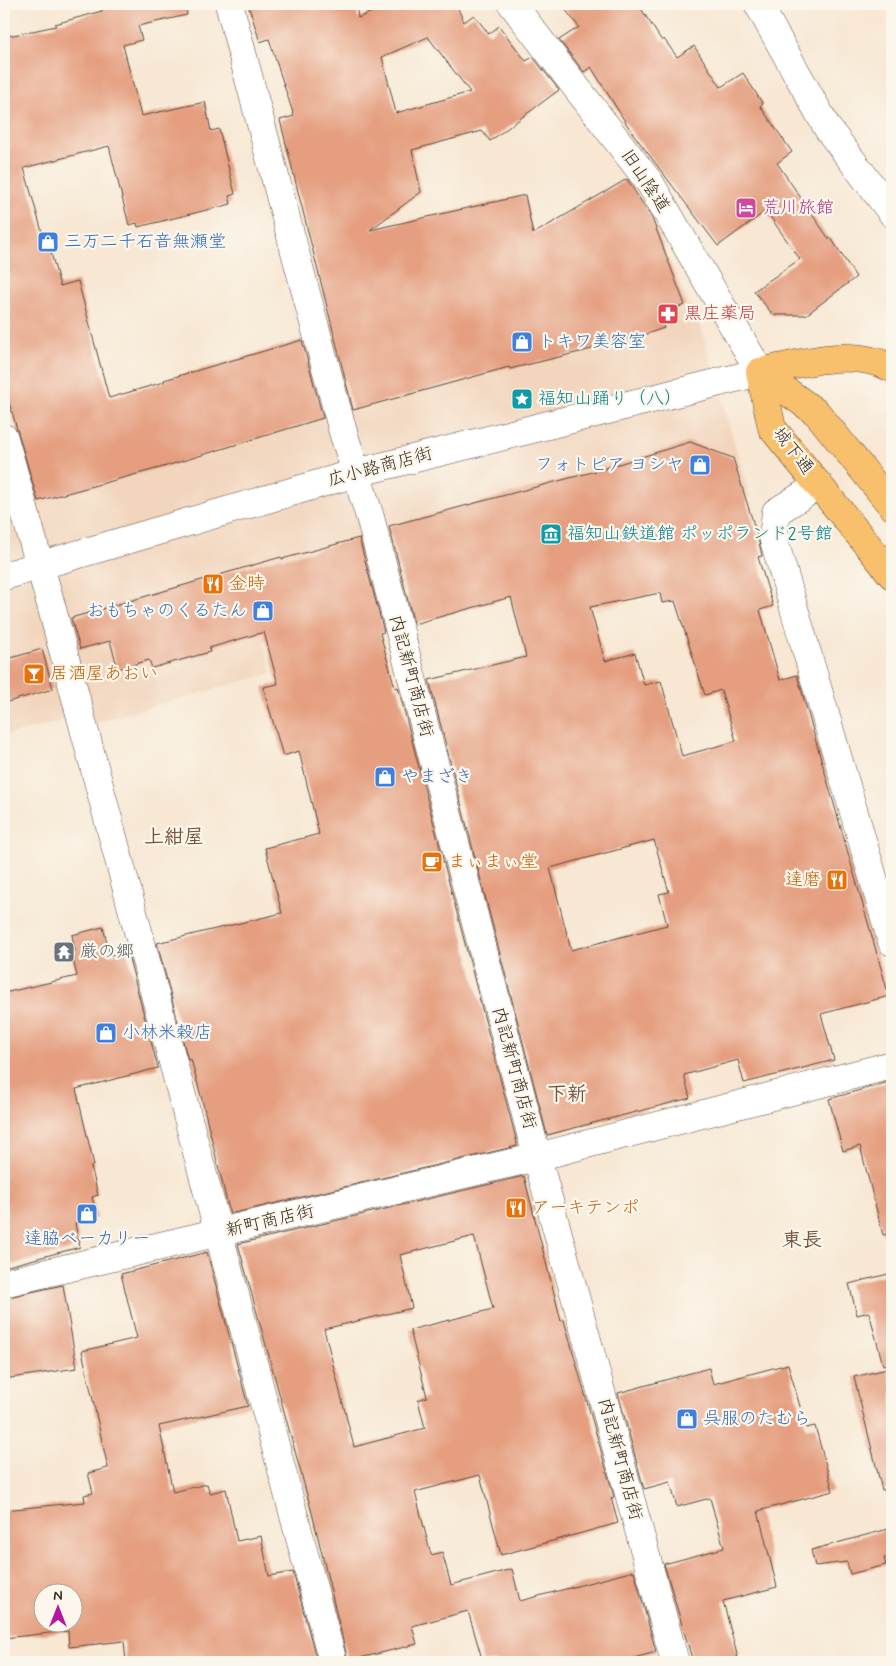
<svg xmlns="http://www.w3.org/2000/svg" width="896" height="1666" font-family="Mynerve,'Klee One',sans-serif">
	<style>
		.built { fill: #f2d5bd }
		.building { fill: #e59f80; fill-rule: evenodd }
		.lines { fill: none; stroke-linecap: round; stroke-linejoin: round }
		.minor-casing { stroke: #574639; stroke-width: 29 }
		.major-casing { stroke: #574639; stroke-width: 29 }
		.minor { stroke: #fff; stroke-width: 28 }
		.major { stroke: #f8bf6c; stroke-width: 28 }
		.labels { text-anchor: middle; dominant-baseline: central; stroke-width: 4.5; stroke-linejoin: round; paint-order: stroke }
		.street-label { font-size: 18px; fill: #3b2a1e; stroke: #fbf7ec }
		.hotel-label { font-size: 18px; fill: #b23c85; stroke: #fbf7ec; text-anchor: start }
		.shop-label { font-size: 18px; fill: #366cbe; stroke: #fbf7ec; text-anchor: start }
		.health-label { font-size: 18px; fill: #be3a42; stroke: #fbf7ec; text-anchor: start }
		.culture-label { font-size: 18px; fill: #0d838f; stroke: #fbf7ec; text-anchor: start }
		.food-label { font-size: 18px; fill: #c56008; stroke: #fbf7ec; text-anchor: start }
		.worship-label { font-size: 18px; fill: #5b616d; stroke: #fbf7ec; text-anchor: start }
		.quarter-label { font-size: 20px; font-weight: bold; fill: #765340; stroke: #fbf7ec }
	</style>
	<rect width="100%" height="100%" fill="#fbf7ec"/>
	<filter id="ink" filterUnits="userSpaceOnUse"><feTurbulence type="fractalNoise" baseFrequency=".02" numOctaves="2"/><feDisplacementMap in="SourceGraphic" scale="10" xChannelSelector="R" yChannelSelector="G"/><feConvolveMatrix kernelMatrix="1 2 1 2 8 2 1 2 1" color-interpolation-filters="sRGB"/></filter>
	<filter id="wash" filterUnits="userSpaceOnUse"><feTurbulence type="fractalNoise" baseFrequency=".0096" numOctaves="4" result="noise"/><feDisplacementMap in="SourceGraphic" scale="20" xChannelSelector="R" yChannelSelector="G"/><feGaussianBlur stdDeviation="1.12" result="paint"/><feColorMatrix in="noise" values="0 0 0 0 0 0 0 0 0 0 0 0 0 0 0 0 0 1.4 0 .05"/><feComposite in="paint" operator="in"/></filter>
	<g filter="url(#wash)">
		<rect width="100%" height="100%" fill="#f7e7d3"/>
		<path class="built" d="M 665,252 L 702,331 L 750,497 L 612,537 L 629,602 L 595,611 L 586,580 L 533,556 L 397,593 L 377,611 L 264,642 L 272,673 L 94,723 L 62,721 L 4,736 L 4,446 L 123,414 L 300,347 Z"/>
		<g id="blocks">
			<path class="building" d="M 100,4 L 186,4 L 187,15 L 138,26 L 142,40 L 123,45 L 141,116 L 205,102 L 211,131 L 219,129 L 235,194 L 229,196 L 231,204 L 138,227 L 137,223 L 129,225 L 109,146 L 24,168 L 44,239 L 47,238 L 60,286 L 78,281 L 109,398 L 164,382 L 164,380 L 302,340 L 323,418 L 163,467 L 38,501 L 4,385 L 4,37 L 56,26 L 55,24 L 102,11 Z
				M 248,4 L 356,4 L 358,18 L 390,4 L 456,4 L 464,22 L 474,15 L 489,34 L 499,26 L 526,61 L 533,57 L 559,90 L 490,141 L 482,131 L 412,150 L 421,192 L 370,230 L 525,195 L 533,234 L 627,179 L 652,218 L 685,305 L 659,314 L 664,328 L 629,340 L 629,338 L 596,348 L 510,369 L 509,367 L 353,410 L 280,120 L 294,116 L 269,39 L 260,42 ZM 428,37 L 470,92 L 396,113 L 382,57 Z
				M 561,4 L 638,4 L 662,41 L 664,39 L 677,57 L 694,46 L 721,87 L 743,73 L 763,104 L 760,106 L 792,152 L 777,163 L 829,239 L 831,238 L 856,277 L 806,315 L 773,315 L 754,291 L 800,259 L 766,211 L 718,246 L 631,131 L 591,67 L 584,72 L 559,40 L 579,27 Z
				M 690,442 L 733,458 L 758,538 L 762,556 L 758,557 L 773,606 L 760,610 L 780,680 L 797,675 L 889,996 L 821,1014 L 834,1060 L 744,1083 L 738,1060 L 684,1075 L 690,1098 L 547,1135 L 429,680 L 526,657 L 511,597 L 414,624 L 389,526 L 596,471 ZM 660,593 L 662,603 L 675,601 L 705,695 L 721,690 L 736,741 L 682,756 L 661,681 L 644,685 L 635,653 L 605,661 L 590,607 ZM 654,840 L 669,892 L 659,894 L 667,925 L 571,950 L 550,868 Z
				M 359,538 L 384,632 L 380,633 L 395,688 L 398,687 L 517,1143 L 517,1146 L 230,1214 L 202,1100 L 191,1059 L 188,1060 L 157,943 L 282,913 L 265,848 L 319,834 L 299,751 L 283,756 L 263,687 L 278,684 L 264,632 L 209,648 L 210,652 L 152,668 L 149,660 L 118,669 L 110,641 L 80,649 L 71,618 L 281,557 L 282,559 Z
				M 42,649 L 53,689 L 4,703 L 4,660 Z
				M 103,927 L 110,955 L 127,951 L 158,1068 L 76,1089 L 94,1165 L 91,1166 L 98,1195 L 92,1197 L 97,1218 L 75,1223 L 80,1247 L 4,1267 L 4,993 L 77,976 L 71,952 L 75,951 L 72,935 Z
				M 892,1081 L 892,1234 L 883,1235 L 860,1146 L 843,1151 L 829,1099 Z
				M 524,1176 L 561,1321 L 564,1320 L 614,1497 L 611,1498 L 618,1523 L 501,1555 L 480,1475 L 415,1492 L 431,1555 L 442,1552 L 451,1585 L 512,1569 L 520,1601 L 634,1571 L 656,1652 L 619,1662 L 483,1662 L 468,1611 L 412,1626 L 417,1644 L 348,1661 L 312,1513 L 238,1244 ZM 474,1236 L 493,1309 L 410,1330 L 427,1397 L 418,1400 L 425,1428 L 354,1447 L 324,1329 L 412,1308 L 400,1255 Z
				M 207,1252 L 248,1406 L 159,1426 L 173,1492 L 207,1484 L 210,1493 L 226,1489 L 237,1541 L 261,1536 L 269,1576 L 293,1572 L 317,1662 L 126,1662 L 124,1641 L 69,1647 L 68,1631 L 4,1638 L 4,1510 L 85,1502 L 84,1495 L 93,1493 L 88,1473 L 108,1468 L 82,1351 L 137,1338 L 121,1274 ZM 42,1594 L 72,1594 L 72,1624 L 42,1624 Z
				M 892,1273 L 892,1363 L 883,1365 L 869,1312 L 857,1315 L 849,1284 Z
				M 63,1285 L 77,1368 L 4,1379 L 4,1298 Z
				M 788,1364 L 806,1428 L 815,1426 L 833,1491 L 758,1511 L 777,1587 L 723,1601 L 739,1662 L 693,1662 L 664,1564 L 724,1548 L 710,1498 L 677,1507 L 670,1482 L 644,1489 L 618,1393 L 709,1368 L 713,1384 Z
				M 887,1369 L 892,1389 L 892,1489 L 882,1490 L 854,1377 Z
				M 892,1528 L 892,1557 L 884,1558 L 886,1565 L 850,1574 L 847,1562 L 815,1566 L 811,1550 Z"/>
		</g>
	</g>
	<g filter="url(#ink)">
		<use href="#blocks" fill-opacity="0" stroke="#574639" stroke-width="1"/>
		<g class="lines">
			<g class="minor-casing">
				<path id="minor" d="M 229,4 L 343,432 L 370,517 L 537,1157 L 675,1662
					M 758,4 L 828,129 L 892,213
					M 4,438 L 51,605 L 333,1662
					M 819,485 L 776,512 L 773,537 L 892,942
					M 4,576 L 356,473 L 760,372 L 650,183 L 512,4
					M 4,1283 L 537,1157 L 892,1065"/>
			</g>
			<g class="major-casing">
				<path id="major" d="M 760,372 L 772,428 L 892,575
					M 760,372 L 817,413 L 892,506
					M 760,372 C 803,363 851,347 892,368"/>
			</g>
			<use href="#minor" class="minor"/>
			<use href="#major" class="major"/>
		</g>
	</g>
	<defs>
		<g id="hotel-square" transform="scale(1.125)"><rect x="-9" y="-9" width="18" height="18" rx="4" fill="#d1479c" stroke="#fbf7ec"/><path d="M-6-4.5h1.5V1H6V5H4.5V3h-9V5H-6ZM-4 0a1.8 1.8 0 1 1 3.6 0ZM.5 0V-2.5h3Q6-2.5 6 0Z" fill="#fff"/></g>
		<g id="shop-square" transform="scale(1.125)"><rect x="-9" y="-9" width="18" height="18" rx="4" fill="#3f7fe0" stroke="#fbf7ec"/><path d="M-5-2.5h2.3a2.7 3.5 0 0 1 5.4 0H5L5.5 6h-11ZM-1.5-2.5h3a1.5 2.3 0 0 0-3 0Z" fill="#fff"/></g>
		<g id="pharmacy-square" transform="scale(1.125)"><rect x="-9" y="-9" width="18" height="18" rx="4" fill="#e0444e" stroke="#fbf7ec"/><path d="M-2-6h4v4h4v4h-4v4h-4v-4h-4v-4h4Z" fill="#fff"/></g>
		<g id="sight-square" transform="scale(1.125)"><rect x="-9" y="-9" width="18" height="18" rx="4" fill="#0f9aa8" stroke="#fbf7ec"/><path d="M0-6L1.8-2.2L6-1.7L2.9 1.2L3.7 5.4L0 3.3L-3.7 5.4L-2.9 1.2L-6-1.7L-1.8-2.2Z" fill="#fff"/></g>
		<g id="museum-square" transform="scale(1.125)"><rect x="-9" y="-9" width="18" height="18" rx="4" fill="#0f9aa8" stroke="#fbf7ec"/><path d="M0-6L6-3V-2H-6V-3ZM-5-1h2V3h-2ZM-1-1h2V3h-2ZM3-1h2V3H3ZM-6 4H6V6H-6Z" fill="#fff"/></g>
		<g id="restaurant-square" transform="scale(1.125)"><rect x="-9" y="-9" width="18" height="18" rx="4" fill="#e8710a" stroke="#fbf7ec"/><path d="M-5-6h1v4h1v-4h1v4h1v-4h1v5L-1.5 .5V6h-2V.5L-5-1ZM5-6V6H3V1.5H1.5Q1.5-4 5-6Z" fill="#fff"/></g>
		<g id="bar-square" transform="scale(1.125)"><rect x="-9" y="-9" width="18" height="18" rx="4" fill="#e8710a" stroke="#fbf7ec"/><path d="M-6-5H6L.8 .8V4.5H3.5V6h-7V4.5H-.8V.8Z" fill="#fff"/></g>
		<g id="cafe-square" transform="scale(1.125)"><rect x="-9" y="-9" width="18" height="18" rx="4" fill="#e8710a" stroke="#fbf7ec"/><path d="M-5.5-4.5H6V0H3Q3 3.5 0 3.5H-2.5Q-5.5 3.5-5.5 0ZM3-3.2v2h1.7v-2ZM-6 4.5H4V6H-6Z" fill="#fff"/></g>
		<g id="temple-square" transform="scale(1.125)"><rect x="-9" y="-9" width="18" height="18" rx="4" fill="#6b7280" stroke="#fbf7ec"/><path d="M0-6L5-2H3V0L6.5 2.5H4V6H1.5V3h-3V6H-4V2.5H-6.5L-3 0V-2H-5Z" fill="#fff"/></g>
	</defs>
	<g fill-rule="evenodd">
		<use href="#hotel-square" x="746" y="208"/>
		<use href="#shop-square" x="48" y="242"/>
		<use href="#pharmacy-square" x="668" y="314"/>
		<use href="#shop-square" x="522" y="342"/>
		<use href="#sight-square" x="522" y="399"/>
		<use href="#shop-square" x="700" y="465"/>
		<use href="#museum-square" x="551" y="534"/>
		<use href="#restaurant-square" x="213" y="584"/>
		<use href="#shop-square" x="263" y="611"/>
		<use href="#bar-square" x="34" y="674"/>
		<use href="#shop-square" x="385" y="777"/>
		<use href="#cafe-square" x="432" y="862"/>
		<use href="#restaurant-square" x="837" y="880"/>
		<use href="#temple-square" x="64" y="952"/>
		<use href="#shop-square" x="106" y="1033"/>
		<use href="#restaurant-square" x="516" y="1208"/>
		<use href="#shop-square" x="87" y="1214"/>
		<use href="#shop-square" x="687" y="1419"/>
	</g>
	<g class="labels">
		<g class="street-label">
			<text transform="translate(645 181) rotate(56)">旧山陰道</text>
			<text transform="translate(793 451) rotate(52)">城下通</text>
			<text transform="translate(380 467) rotate(-15)">広小路商店街</text>
			<text transform="translate(411 676) rotate(75)">内記新町商店街</text>
			<text transform="translate(514 1068) rotate(75)">内記新町商店街</text>
			<text transform="translate(270 1221) rotate(-13)">新町商店街</text>
			<text transform="translate(620 1459) rotate(75)">内記新町商店街</text>
		</g>
		<g class="hotel-label">
			<text x="762" y="208">荒川旅館</text>
		</g>
		<g class="shop-label">
			<text x="64" y="242">三万二千石音無瀬堂</text>
			<text x="538" y="342">トキワ美容室</text>
			<text x="684" y="465" text-anchor="end">フォトピア ヨシヤ</text>
			<text x="247" y="611" text-anchor="end">おもちゃのくるたん</text>
			<text x="401" y="777">やまざき</text>
			<text x="122" y="1033">小林米穀店</text>
			<text x="87" y="1239" text-anchor="middle">達脇ベーカリー</text>
			<text x="703" y="1419">呉服のたむら</text>
		</g>
		<g class="health-label">
			<text x="684" y="314">黒庄薬局</text>
		</g>
		<g class="culture-label">
			<text x="538" y="399">福知山踊り（八）</text>
			<text x="567" y="534">福知山鉄道館 ポッポランド2号館</text>
		</g>
		<g class="food-label">
			<text x="229" y="584">金時</text>
			<text x="50" y="674">居酒屋あおい</text>
			<text x="448" y="862">まぃまぃ堂</text>
			<text x="821" y="880" text-anchor="end">達磨</text>
			<text x="532" y="1208">アーキテンポ</text>
		</g>
		<g class="worship-label">
			<text x="80" y="952">厳の郷</text>
		</g>
		<g class="quarter-label">
			<text x="174" y="837">上紺屋</text>
			<text x="567" y="1094">下新</text>
			<text x="802" y="1240">東長</text>
		</g>
	</g>
	<rect width="896" height="1666" fill="none" stroke="#fbf7ec" stroke-width="20"/>
	<g transform="translate(58 1608)"><circle r="24" fill="#fbf7ec" stroke="#aea59a"/>
	<path d="M0-4L9 19L0 12L-9 19Z" fill="#b5179e"/>
	<text y="-8" font-size="14" font-weight="bold" text-anchor="middle" fill="#3b2a1e">N</text>
	</g>
</svg>
